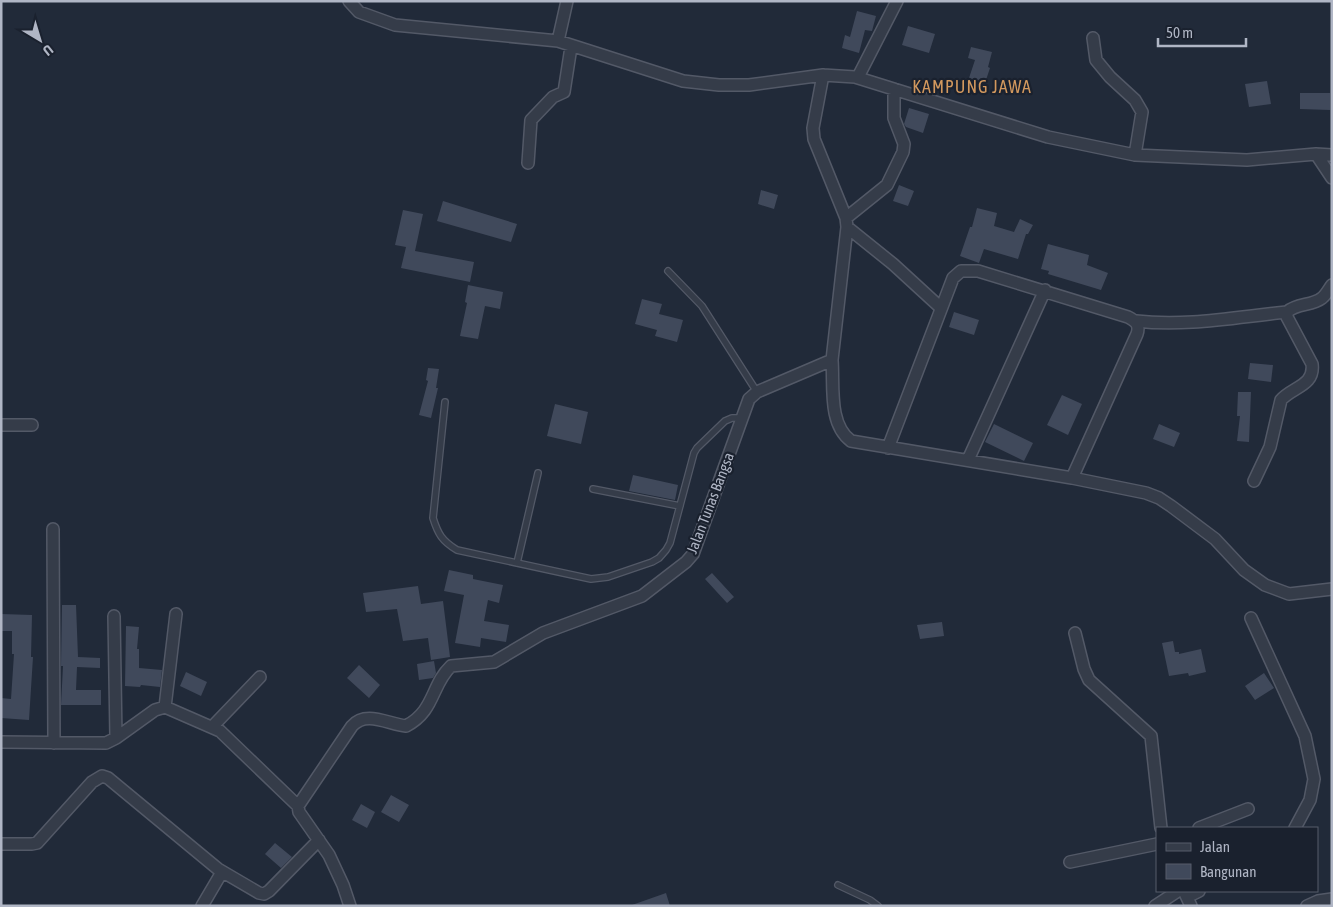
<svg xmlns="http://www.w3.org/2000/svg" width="1333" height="907" font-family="'Asap Condensed',sans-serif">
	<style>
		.building { fill: #40495b }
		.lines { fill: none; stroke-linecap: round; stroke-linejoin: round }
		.lane-casing { stroke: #535967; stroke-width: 8 }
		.street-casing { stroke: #535967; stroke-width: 14 }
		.lane { stroke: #353c49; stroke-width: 5.5 }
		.street { stroke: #353c49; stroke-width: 11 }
		.labels { text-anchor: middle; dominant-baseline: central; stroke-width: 4.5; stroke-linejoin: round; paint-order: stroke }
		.street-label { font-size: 15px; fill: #b0b6c5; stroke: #1a212e }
		.quarter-label { font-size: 18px; letter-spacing: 1px; fill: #d2985e; stroke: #1a212e }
	</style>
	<rect width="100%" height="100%" fill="#212a39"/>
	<path class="building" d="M 857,11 L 876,16 L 872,31 L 865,30 L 859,53 L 842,48 L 845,35 L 850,37 Z
		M 908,26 L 935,34 L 929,53 L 902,45 Z
		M 971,47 L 992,52 L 988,67 L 990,68 L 985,83 L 969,78 L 975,60 L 968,58 Z
		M 1267,81 L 1271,104 L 1249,107 L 1245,84 Z
		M 1300,93 L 1330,93 L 1330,110 L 1300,109 Z
		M 909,108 L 929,114 L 923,133 L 906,127 L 904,124 Z
		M 899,185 L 914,191 L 908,206 L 893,201 Z
		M 761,190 L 778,195 L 774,209 L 758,204 Z
		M 443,201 L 517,224 L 511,242 L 437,221 Z
		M 977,208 L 997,213 L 994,226 L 1014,232 L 1020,219 L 1033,225 L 1028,234 L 1026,234 L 1018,259 L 984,249 L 979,263 L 960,256 L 970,227 L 972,227 Z
		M 403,210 L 423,214 L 415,251 L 474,262 L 470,282 L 401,268 L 406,247 L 395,245 Z
		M 1048,244 L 1089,255 L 1087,265 L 1108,273 L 1101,290 L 1048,274 L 1049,271 L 1041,269 Z
		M 468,285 L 503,292 L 500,309 L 485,306 L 478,339 L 460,336 L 467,303 L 465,302 Z
		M 642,299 L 662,304 L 659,314 L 683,320 L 677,342 L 655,336 L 657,330 L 635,324 Z
		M 954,312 L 979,320 L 974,335 L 949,327 Z
		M 1250,363 L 1273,365 L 1271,382 L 1248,379 Z
		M 428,368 L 439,369 L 436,388 L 438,388 L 431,418 L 419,415 L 428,381 L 426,380 Z
		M 1238,392 L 1251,392 L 1249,442 L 1237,441 L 1240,416 L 1237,416 Z
		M 1062,395 L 1082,404 L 1068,435 L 1047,425 Z
		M 555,404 L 588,412 L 581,444 L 547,436 Z
		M 994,424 L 1033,443 L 1024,461 L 985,442 Z
		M 1159,424 L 1180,433 L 1174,447 L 1153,439 Z
		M 633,475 L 678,485 L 675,500 L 629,491 Z
		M 449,570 L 473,575 L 473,579 L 503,585 L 499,603 L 488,600 L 484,621 L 509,625 L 506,642 L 481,638 L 480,647 L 455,643 L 464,595 L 444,591 Z
		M 712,573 L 734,597 L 727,603 L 705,579 Z
		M 418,586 L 421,604 L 443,601 L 450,657 L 431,660 L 428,638 L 403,641 L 397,609 L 366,612 L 363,593 Z
		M 62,605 L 76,605 L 78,657 L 100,658 L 100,668 L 77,667 L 76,690 L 101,690 L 101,705 L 61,705 L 63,666 L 61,666 Z
		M 1,614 L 32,615 L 31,657 L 33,657 L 29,720 L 1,718 L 1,698 L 11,699 L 14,654 L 12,654 L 12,631 L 1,631 Z
		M 942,622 L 944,636 L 920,639 L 917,625 Z
		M 126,626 L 139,627 L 137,649 L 139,649 L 139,668 L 162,670 L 160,687 L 141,685 L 140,687 L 125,686 Z
		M 1173,641 L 1175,652 L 1179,652 L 1179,654 L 1201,649 L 1206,672 L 1189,676 L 1188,673 L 1169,676 L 1162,643 Z
		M 434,661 L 436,673 L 433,678 L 419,680 L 417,664 Z
		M 359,665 L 380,685 L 369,698 L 347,678 Z
		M 186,672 L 207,682 L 201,696 L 180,686 Z
		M 1264,673 L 1274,688 L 1255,700 L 1245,686 Z
		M 391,795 L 409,805 L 399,822 L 381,812 Z
		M 361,804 L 375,812 L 367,828 L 352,820 Z
		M 275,843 L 292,857 L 281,868 L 265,854 Z
		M 666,893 L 670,906 L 632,906 L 632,905 Z"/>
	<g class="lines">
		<g class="lane-casing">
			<path id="lane" d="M 668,271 L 702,306 L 757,392
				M 445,402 L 433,518 C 438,534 442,541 457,550 L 591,579 L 608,577 L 652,562 L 659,558 L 666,550 L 670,543 L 694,453 L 697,448 L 725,421 L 732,418 L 741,418
				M 593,489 L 680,506
				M 517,563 L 538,473
				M 838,885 L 870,900 L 878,906"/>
		</g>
		<g class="street-casing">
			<path id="street" d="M 349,1 L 359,12 L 395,25 L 558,41 L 683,81 L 719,85 L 749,85 L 823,75 L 855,77 L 1048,137 L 1135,155 L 1247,160 L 1316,154 L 1332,155
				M 1093,38 L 1096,60 L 1110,77 L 1135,100 L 1142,112 L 1135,155
				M 558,41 L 567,1
				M 858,77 L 897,1
				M 1316,154 L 1332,178
				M 528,163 L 531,120 L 553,97 L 564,92 L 571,47
				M 846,218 L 887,185 L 903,152 L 904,144 L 894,118 L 894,89
				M 847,227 L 893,264 L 941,308
				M 1136,321 C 1186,327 1236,317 1287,312
				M 832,360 C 834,386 828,424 851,441 L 1072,478 L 1146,493 L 1159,498 L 1171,506 L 1215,539 L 1244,570 L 1265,585 L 1289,594 L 1332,589
				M 1,425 L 32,425
				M 888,448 L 953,278 L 961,271 L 978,271 L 1128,317 C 1136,321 1140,325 1137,334 L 1072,478
				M 968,460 L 1045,290
				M 1254,481 L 1270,447 L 1281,400 C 1292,387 1315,386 1312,364 L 1287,317 L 1287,312 C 1297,303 1312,306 1322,298 C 1326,295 1329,289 1332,285
				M 53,529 L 54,743
				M 114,616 L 116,738
				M 1251,618 L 1305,736 L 1314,779 L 1310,800 L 1295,828
				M 1075,633 L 1084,669 L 1089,680 L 1151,736 L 1161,828
				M 165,707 L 176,614
				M 212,727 L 260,677
				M 1,742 L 106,743 L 116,738 L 155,710 L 165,707 L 220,731 L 298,806 L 299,812 L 329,855 L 343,885 L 350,906
				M 298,806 L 352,726 C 366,710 388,724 406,726 C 435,711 431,685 451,666 L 494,662 L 543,633 L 642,596 L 686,562 L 693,554 L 749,399 L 757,392 L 832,360 L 847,227 L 846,218 L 814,139 L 813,128 L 823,75
				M 1199,828 L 1248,809
				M 1,844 L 32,844 L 37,843 L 92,782 L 102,776 L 108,778 L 218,869 L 259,893 L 264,894 L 269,891 L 319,840
				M 1070,862 L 1157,844
				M 1184,891 L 1191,906
				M 1187,897 L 1199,891
				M 202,906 L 222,872
				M 1155,906 L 1178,891
				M 1307,906 L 1318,901 L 1332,899"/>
		</g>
		<use href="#lane" class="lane"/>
		<use href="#street" class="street"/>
	</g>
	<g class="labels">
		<g class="street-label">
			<text transform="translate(710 503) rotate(-69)">Jalan Tunas Bangsa</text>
		</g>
		<g class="quarter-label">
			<text x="972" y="86">KAMPUNG JAWA</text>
		</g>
	</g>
	<rect width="1333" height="907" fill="none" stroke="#b0b6c5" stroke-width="5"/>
	<rect x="1156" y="827" width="162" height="65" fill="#1a212e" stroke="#565d6a"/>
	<rect x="1166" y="843" width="25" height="8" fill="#353c49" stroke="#565d6a"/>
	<text x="1200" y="852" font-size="15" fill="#b0b6c5">Jalan</text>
	<rect x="1166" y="864" width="25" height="15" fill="#40495b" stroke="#565d6a"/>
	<text x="1200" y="877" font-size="15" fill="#b0b6c5">Bangunan</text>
	<g transform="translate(40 40) rotate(142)" stroke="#1a212e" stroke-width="4" paint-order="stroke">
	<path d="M0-4L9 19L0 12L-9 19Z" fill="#b0b6c5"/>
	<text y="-8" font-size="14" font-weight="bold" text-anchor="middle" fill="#b0b6c5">U</text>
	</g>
	<path d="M1158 38v8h88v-8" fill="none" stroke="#b0b6c5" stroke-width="2.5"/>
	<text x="1166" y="38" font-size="15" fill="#b0b6c5" stroke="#1a212e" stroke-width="4" paint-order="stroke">50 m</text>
</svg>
